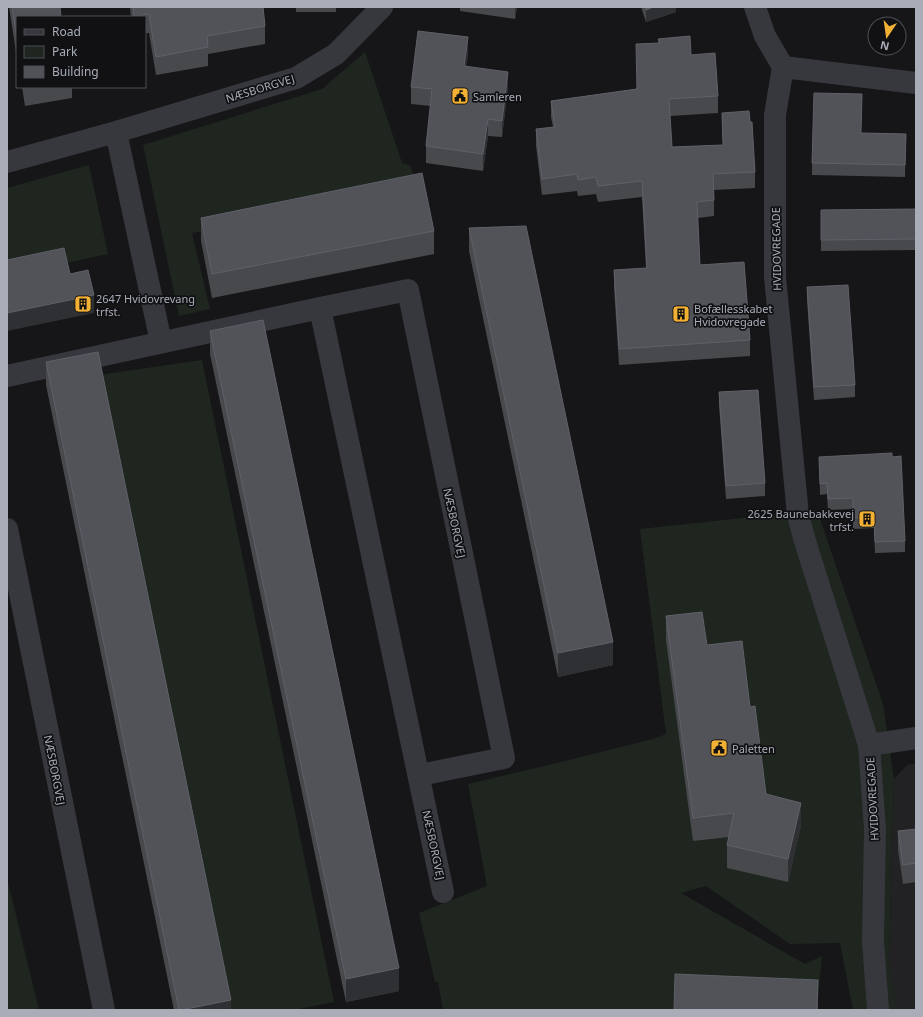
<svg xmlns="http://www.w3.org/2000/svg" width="923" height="1017" font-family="'Noto Sans',sans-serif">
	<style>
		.built { fill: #222225 }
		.green { fill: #1e261f }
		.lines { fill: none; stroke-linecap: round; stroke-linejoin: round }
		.minor { stroke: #37383d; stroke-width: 22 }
		.wall { fill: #47494d }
		.shaded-wall { fill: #2f3033 }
		.building { fill: #525359; stroke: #5f6168 }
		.labels { text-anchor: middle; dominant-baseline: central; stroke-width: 3.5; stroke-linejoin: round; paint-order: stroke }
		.street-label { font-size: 11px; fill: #a8adb8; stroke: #111113 }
		.poi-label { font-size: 11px; fill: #a8adb8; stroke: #111113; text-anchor: start }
	</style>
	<rect width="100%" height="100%" fill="#161618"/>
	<path class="built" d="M 916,763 L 916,1010 L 896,1010 L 889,961 L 894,779 L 907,765 Z"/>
	<path class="green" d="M 365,52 L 402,163 L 411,166 L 417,190 L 192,233 L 210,309 L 179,316 L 143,145 L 322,89 Z
		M 89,165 L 108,254 L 7,276 L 7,188 Z
		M 202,360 L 334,1002 L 294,1010 L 228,1010 L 98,375 Z
		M 817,510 L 883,704 L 894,779 L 889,961 L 897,1010 L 853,1010 L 840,943 L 790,944 L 706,886 L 681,893 L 805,964 L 822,956 L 818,998 L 675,1010 L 443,1010 L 438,982 L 435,982 L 419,913 L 487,886 L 468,784 L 553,764 L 653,739 L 666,734 L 640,529 Z
		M 7,878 L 39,1010 L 7,1010 Z"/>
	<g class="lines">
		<path class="minor" d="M 755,7 L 765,36 L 783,67 L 775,115 L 775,277 L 798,515 L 804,538 L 820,589
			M 783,67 L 916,83
			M 116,132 L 161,342
			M 7,162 L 116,132 L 296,78 L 336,54 L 382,7
			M 320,308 L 408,290 L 504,758 L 420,775
			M 7,376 L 320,308 L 443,892
			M 7,529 L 104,1010
			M 822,595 L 869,745 L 875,829 L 873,941 L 878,1010
			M 869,745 L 916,738"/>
	</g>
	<path class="wall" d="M 9,7 L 60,7 L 17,17 L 17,58 Z
		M 130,7 L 263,7 L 265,26 L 265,44 L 208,54 L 208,66 L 156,75 L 149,33 L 145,33 L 145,17 L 131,17 Z
		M 296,7 L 336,7 L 336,12 L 296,12 Z
		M 460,7 L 517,7 L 515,19 L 460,11 Z
		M 641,7 L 676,7 L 676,12 L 646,22 Z
		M 658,39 L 691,55 L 718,96 L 718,113 L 670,116 L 672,147 L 723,145 L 722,113 L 750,122 L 755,172 L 755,188 L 714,190 L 714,216 L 698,218 L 700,265 L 750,340 L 750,356 L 619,365 L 614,287 L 614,270 L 646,268 L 642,197 L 598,202 L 596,194 L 578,196 L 577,191 L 542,195 L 536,146 L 536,129 L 553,127 L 551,117 L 551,101 L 636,89 L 658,44 Z
		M 468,54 L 466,66 L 508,88 L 502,137 L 488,136 L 483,171 L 426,163 L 426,146 L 431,106 L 411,104 L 411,87 Z
		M 22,87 L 72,87 L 72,98 L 25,106 Z
		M 862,133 L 906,134 L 905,177 L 812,175 L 812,163 Z
		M 916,209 L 916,250 L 821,251 L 821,210 Z
		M 201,218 L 434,231 L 434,254 L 212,298 L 201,241 Z
		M 469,228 L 613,665 L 558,677 L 469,251 Z
		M 807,287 L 855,385 L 855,397 L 814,400 L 807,300 Z
		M 210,331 L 399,991 L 346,1002 L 210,354 Z
		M 46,362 L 231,1010 L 174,1010 L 46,385 Z
		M 719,392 L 765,483 L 765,496 L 726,499 L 719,405 Z
		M 819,457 L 905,541 L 905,552 L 875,553 L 874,528 L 853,529 L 853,509 L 828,510 L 827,494 L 820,495 Z
		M 666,616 L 707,645 L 750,707 L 766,794 L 801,826 L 788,882 L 727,868 L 727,845 L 729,837 L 693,841 L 666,640 Z
		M 916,829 L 916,882 L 903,884 L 898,850 L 898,831 Z"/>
	<path class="shaded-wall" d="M 515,7 L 517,7 L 515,19 Z
		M 653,7 L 676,7 L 676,12 L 646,22 L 646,10 Z
		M 468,37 L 468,54 L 464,82 L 464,66 Z
		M 508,72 L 508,88 L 502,137 L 502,121 Z
		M 488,119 L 488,136 L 483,171 L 483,154 Z
		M 94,295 L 94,313 L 7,331 L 7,313 Z
		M 613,642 L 613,665 L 558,677 L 558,653 Z
		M 801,803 L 801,826 L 788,882 L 788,859 Z
		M 399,968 L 399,991 L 346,1002 L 346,979 Z
		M 818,980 L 818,1010 L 817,1010 Z
		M 231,1000 L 231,1010 L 181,1010 Z"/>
	<path class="building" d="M 12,7 L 60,7 L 61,17 L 17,17 L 17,40 Z
		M 133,7 L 263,7 L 265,26 L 207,36 L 208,47 L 156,57 L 149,14 L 134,16 Z
		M 646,7 L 653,7 L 646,10 Z
		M 418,31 L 468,37 L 464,66 L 508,72 L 502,121 L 488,119 L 483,154 L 426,146 L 432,89 L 411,87 Z
		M 690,36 L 691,55 L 715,53 L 718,96 L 669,99 L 672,147 L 723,145 L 722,113 L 749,111 L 750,122 L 752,122 L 755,172 L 713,174 L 714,200 L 697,202 L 700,265 L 744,262 L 750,340 L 619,349 L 614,270 L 647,268 L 642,181 L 598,186 L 596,177 L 578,180 L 577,174 L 542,179 L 536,129 L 555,127 L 551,101 L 637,89 L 636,44 L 660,43 L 658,39 Z
		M 814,93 L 862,94 L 861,133 L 906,134 L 905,165 L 812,163 Z
		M 422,173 L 434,231 L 212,274 L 201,218 Z
		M 916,209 L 916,239 L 821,240 L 821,210 Z
		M 526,226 L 613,642 L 558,653 L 469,228 Z
		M 64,248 L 70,274 L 88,270 L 94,295 L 7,313 L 7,260 Z
		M 848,285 L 855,385 L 814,387 L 807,287 Z
		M 263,320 L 399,968 L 346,979 L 210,331 Z
		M 98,352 L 231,1000 L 181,1010 L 179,1010 L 46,362 Z
		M 758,390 L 765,483 L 726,486 L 719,392 Z
		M 892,453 L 892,457 L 901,456 L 905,541 L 875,542 L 874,518 L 853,518 L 853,498 L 828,499 L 827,483 L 820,484 L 819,457 Z
		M 702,612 L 707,645 L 742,641 L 750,707 L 755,706 L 766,794 L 801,803 L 788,859 L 727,845 L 734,813 L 693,818 L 666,616 Z
		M 916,829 L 916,863 L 903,865 L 898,831 Z
		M 675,974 L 818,980 L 817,1010 L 674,1010 Z"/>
	<defs>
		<g id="civic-square" transform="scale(0.9)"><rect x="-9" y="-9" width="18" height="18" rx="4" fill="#f2b134" stroke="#111113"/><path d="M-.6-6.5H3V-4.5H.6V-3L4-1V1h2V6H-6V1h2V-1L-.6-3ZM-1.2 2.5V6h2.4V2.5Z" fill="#111"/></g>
		<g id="building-square" transform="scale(0.9)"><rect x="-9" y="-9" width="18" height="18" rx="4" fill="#f2b134" stroke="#111113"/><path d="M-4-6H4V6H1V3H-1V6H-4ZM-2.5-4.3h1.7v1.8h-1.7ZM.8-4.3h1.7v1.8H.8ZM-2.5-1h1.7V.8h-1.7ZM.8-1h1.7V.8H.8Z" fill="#111"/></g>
	</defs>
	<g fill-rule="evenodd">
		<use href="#civic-square" x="460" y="96"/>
		<use href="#building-square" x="83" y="304"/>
		<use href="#building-square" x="681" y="314"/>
		<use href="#building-square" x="867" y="519"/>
		<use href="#civic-square" x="719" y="748"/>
	</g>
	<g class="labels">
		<g class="street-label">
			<text transform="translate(260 88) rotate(-17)">NÆSBORGVEJ</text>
			<text transform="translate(776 249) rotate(-91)">HVIDOVREGADE</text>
			<text transform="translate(455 523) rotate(78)">NÆSBORGVEJ</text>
			<text transform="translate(55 770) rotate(79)">NÆSBORGVEJ</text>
			<text transform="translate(872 799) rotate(-93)">HVIDOVREGADE</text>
			<text transform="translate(434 845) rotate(78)">NÆSBORGVEJ</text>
		</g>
		<g class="poi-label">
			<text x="473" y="96">Samleren</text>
			<text x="96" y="298">2647 Hvidovrevang<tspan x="96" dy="13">trfst.</tspan></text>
			<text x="694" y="308">Bofællesskabet<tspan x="694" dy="13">Hvidovregade</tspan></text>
			<text x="854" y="513" text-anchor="end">2625 Baunebakkevej<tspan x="854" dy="13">trfst.</tspan></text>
			<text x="732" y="748">Paletten</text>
		</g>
	</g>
	<rect width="923" height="1017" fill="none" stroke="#a8adb8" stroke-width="16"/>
	<rect x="16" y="16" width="130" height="72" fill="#111113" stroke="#4d4f55"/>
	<rect x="24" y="29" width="20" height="6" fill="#37383d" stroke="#4d4f55"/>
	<text x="52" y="36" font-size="12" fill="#a8adb8">Road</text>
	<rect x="24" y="46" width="20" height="12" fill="#1e261f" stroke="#4d4f55"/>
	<text x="52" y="56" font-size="12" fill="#a8adb8">Park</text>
	<rect x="24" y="66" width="20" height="12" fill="#525359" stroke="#4d4f55"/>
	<text x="52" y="76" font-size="12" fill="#a8adb8">Building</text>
	<g transform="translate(887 36) rotate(193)"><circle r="19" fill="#111113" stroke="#4d4f55"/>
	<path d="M0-3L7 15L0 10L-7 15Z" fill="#f2b134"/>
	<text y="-6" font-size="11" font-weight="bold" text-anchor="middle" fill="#a8adb8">N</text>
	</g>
</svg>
